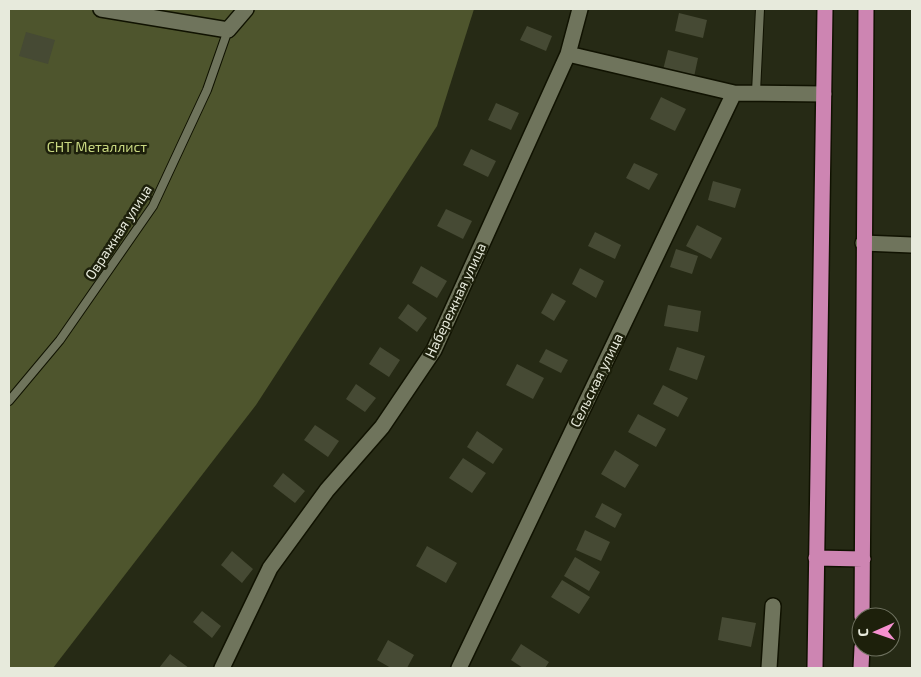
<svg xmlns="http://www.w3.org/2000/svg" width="921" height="677" font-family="'Exo 2',sans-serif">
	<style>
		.green { fill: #4e552d }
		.building { fill: #464a34 }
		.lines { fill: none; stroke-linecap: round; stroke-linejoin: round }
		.lane-casing { stroke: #101201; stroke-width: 10 }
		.street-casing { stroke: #101201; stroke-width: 18 }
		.highway-casing { stroke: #101201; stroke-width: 18 }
		.lane { stroke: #6f745c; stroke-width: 8 }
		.street { stroke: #6f745c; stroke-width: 15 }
		.highway { stroke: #cd85b2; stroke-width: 15 }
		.labels { text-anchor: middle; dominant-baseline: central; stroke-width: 5; stroke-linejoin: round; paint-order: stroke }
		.park-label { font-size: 14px; fill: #cad982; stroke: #1d200b }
		.street-label { font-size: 14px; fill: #e7eadc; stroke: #1d200b }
	</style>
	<rect width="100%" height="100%" fill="#262a15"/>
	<path class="green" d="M 9,9 L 474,9 L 437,126 L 256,405 L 53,668 L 9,668 Z"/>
	<path class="building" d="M 679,13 L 707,20 L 703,38 L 675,31 Z
		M 527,26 L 552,36 L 546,51 L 520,40 Z
		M 26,32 L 55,40 L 48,64 L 19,56 Z
		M 668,50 L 698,58 L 694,77 L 663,70 Z
		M 661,97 L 686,109 L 675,131 L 650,119 Z
		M 496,103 L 519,113 L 511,130 L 488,120 Z
		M 471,149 L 496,161 L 488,177 L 463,165 Z
		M 634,163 L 658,174 L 649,190 L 626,178 Z
		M 713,181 L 741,189 L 735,208 L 708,200 Z
		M 446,209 L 472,221 L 463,239 L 437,226 Z
		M 697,225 L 722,238 L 711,259 L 686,246 Z
		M 595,232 L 621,245 L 615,259 L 588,246 Z
		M 676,249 L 698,256 L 692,274 L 670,267 Z
		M 421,266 L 447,281 L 437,298 L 412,283 Z
		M 580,268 L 604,281 L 596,298 L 572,284 Z
		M 552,293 L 566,301 L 554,321 L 541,313 Z
		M 408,304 L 427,318 L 417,332 L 398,318 Z
		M 668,305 L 701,311 L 698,332 L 664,326 Z
		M 380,347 L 400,360 L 389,377 L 369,364 Z
		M 677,347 L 705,356 L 697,380 L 669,370 Z
		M 546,349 L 568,360 L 561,373 L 539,362 Z
		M 517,364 L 544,378 L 533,399 L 506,385 Z
		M 356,384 L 376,398 L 365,412 L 346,399 Z
		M 663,385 L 688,398 L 678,417 L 653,404 Z
		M 638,414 L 666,429 L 656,447 L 628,432 Z
		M 315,425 L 339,441 L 328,457 L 304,440 Z
		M 477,431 L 503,449 L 493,464 L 467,447 Z
		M 615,450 L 639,465 L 625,488 L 601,474 Z
		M 463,458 L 486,473 L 472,493 L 449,478 Z
		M 283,473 L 305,491 L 295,503 L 273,486 Z
		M 602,503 L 622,514 L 615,528 L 595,517 Z
		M 585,530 L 610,542 L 601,561 L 576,550 Z
		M 427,546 L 457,563 L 446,583 L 416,566 Z
		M 232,551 L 253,569 L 242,583 L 221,565 Z
		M 575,557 L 600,572 L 589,591 L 564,576 Z
		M 562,580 L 590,597 L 579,614 L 551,597 Z
		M 202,611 L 221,626 L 212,638 L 193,622 Z
		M 722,617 L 756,623 L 751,647 L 718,640 Z
		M 388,640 L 414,655 L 407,668 L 391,668 L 377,660 Z
		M 521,644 L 549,662 L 545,668 L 523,668 L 511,660 Z
		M 170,654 L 189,668 L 159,668 Z"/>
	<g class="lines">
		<g class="lane-casing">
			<path id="lane" d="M 756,92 L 760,9
				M 9,401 L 60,340 L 153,206 L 207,90 L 228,30"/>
		</g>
		<g class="street-casing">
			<path id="street" d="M 101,9 L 228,30 L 246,9
				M 568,54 L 734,93 L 824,94
				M 863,243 L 912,245
				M 222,668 L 270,568 L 327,490 L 382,427 L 434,350 L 568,54 L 580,9
				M 459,668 L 734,93
				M 769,668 L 773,606"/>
		</g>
		<g class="highway-casing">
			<path id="highway" d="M 816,558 L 863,559
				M 862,617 L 866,9
				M 815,668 L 825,9
				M 861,668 L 862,647"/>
		</g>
		<use href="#lane" class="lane"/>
		<use href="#street" class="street"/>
		<use href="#highway" class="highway"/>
	</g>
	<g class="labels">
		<g class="park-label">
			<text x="97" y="146">СНТ Металлист</text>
		</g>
		<g class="street-label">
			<text transform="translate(118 232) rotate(-57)">Овражная улица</text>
			<text transform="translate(455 300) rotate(-65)">Набережная улица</text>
			<text transform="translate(596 380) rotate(-64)">Сельская улица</text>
		</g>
	</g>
	<rect width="921" height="677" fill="none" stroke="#e7eadc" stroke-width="20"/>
	<g transform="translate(876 632) rotate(268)"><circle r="24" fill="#1d200b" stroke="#6e715f"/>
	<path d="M0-4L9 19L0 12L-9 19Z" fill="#f690d0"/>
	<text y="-8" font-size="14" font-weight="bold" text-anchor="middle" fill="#e7eadc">С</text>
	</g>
</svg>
